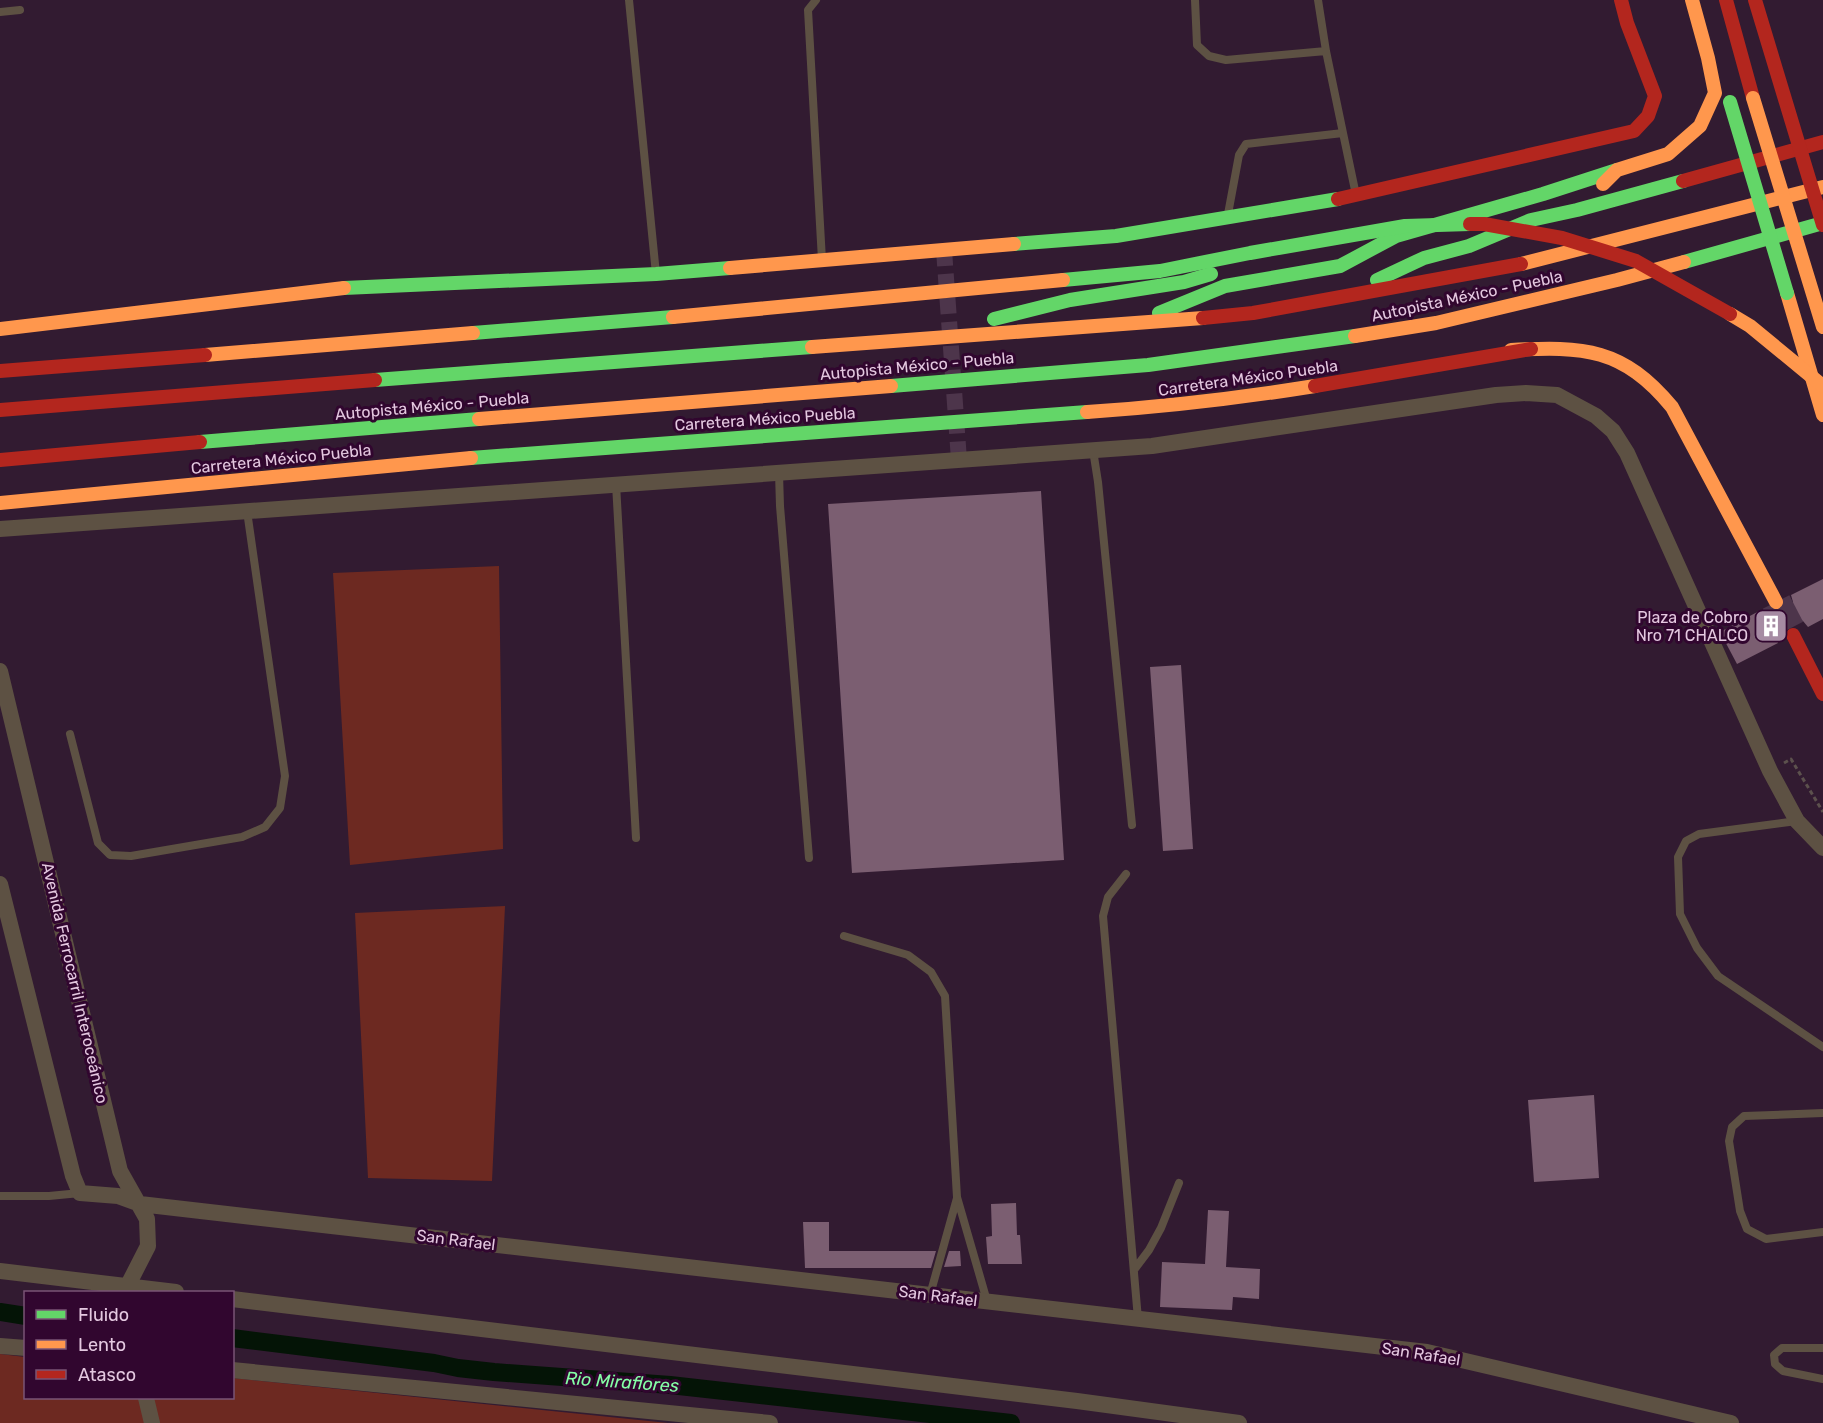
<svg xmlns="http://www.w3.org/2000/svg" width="1823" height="1423" font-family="Rubik,sans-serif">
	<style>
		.green { fill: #6d2921 }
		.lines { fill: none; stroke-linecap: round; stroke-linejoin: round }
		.canal { stroke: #041406; stroke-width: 18 }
		.building { fill: #7b5e71 }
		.street-tunnel { stroke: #4d354b; stroke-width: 16; stroke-dasharray: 16 8; stroke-linecap: butt }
		.highway-tunnel { stroke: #4d354b; stroke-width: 30; stroke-dasharray: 30 15; stroke-linecap: butt }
		.path { stroke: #5c514d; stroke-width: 3; stroke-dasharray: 4.5 3; stroke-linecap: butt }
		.lane { stroke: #5d5143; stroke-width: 8 }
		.street { stroke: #5d5143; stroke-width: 16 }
		.fast { stroke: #63d668; stroke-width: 14 }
		.slow { stroke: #ff974d; stroke-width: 14 }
		.jam { stroke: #b3261e; stroke-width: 14 }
		.fast-bridge { stroke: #63d668; stroke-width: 14 }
		.slow-bridge { stroke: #ff974d; stroke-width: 14 }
		.jam-bridge { stroke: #b3261e; stroke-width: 14 }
		.labels { text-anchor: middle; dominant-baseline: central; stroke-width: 6; stroke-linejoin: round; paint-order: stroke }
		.street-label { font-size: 16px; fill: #e4c8e0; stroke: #31062f }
		.poi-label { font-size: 16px; fill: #e4c8e0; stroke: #31062f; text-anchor: end }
		.water-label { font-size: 18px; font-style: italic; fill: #85ffa6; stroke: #31062f }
	</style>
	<rect width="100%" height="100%" fill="#321b31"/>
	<path class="green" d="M 499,566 L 503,849 L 350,865 L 333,573 Z
		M 505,906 L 492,1181 L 368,1178 L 355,913 Z
		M 0,1354 L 25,1357 L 26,1398 L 232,1398 L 233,1378 L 668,1423 L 0,1423 Z"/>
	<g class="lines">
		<path class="canal" d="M 0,1312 L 26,1316
			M 232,1338 L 434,1363 L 458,1368 L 494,1372 L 670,1385 L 1011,1423"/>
	</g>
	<path class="building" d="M 1041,491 L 1064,860 L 852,873 L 828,504 Z
		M 1823,579 L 1823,619 L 1808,627 L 1803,621 L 1794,618 L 1785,620 L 1778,626 L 1776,634 L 1778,643 L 1737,664 L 1720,632 L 1761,610 L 1767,617 L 1776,619 L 1784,617 L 1791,611 L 1793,602 L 1791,595 Z
		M 1181,665 L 1193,849 L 1163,851 L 1150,667 Z
		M 1594,1095 L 1599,1178 L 1534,1182 L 1528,1100 Z
		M 1016,1203 L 1017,1235 L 1020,1235 L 1022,1264 L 988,1264 L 986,1237 L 992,1236 L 991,1204 Z
		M 1208,1210 L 1229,1211 L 1226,1267 L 1260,1269 L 1259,1299 L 1233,1297 L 1232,1310 L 1160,1307 L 1162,1262 L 1205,1264 Z
		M 803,1222 L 829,1222 L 829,1251 L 936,1251 L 931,1268 L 805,1268 Z
		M 949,1251 L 960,1251 L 961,1266 L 944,1267 Z"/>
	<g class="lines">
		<path class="street-tunnel" d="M 944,250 L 959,460"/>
		<path class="highway-tunnel" d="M 1776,602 L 1793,635"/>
		<path class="path" d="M 1784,763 L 1791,759 L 1823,812"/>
		<path class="lane" d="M 629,0 L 656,274
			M 816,0 L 808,10 L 822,260
			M 1195,0 L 1197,45 L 1209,56 L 1226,60 L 1326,51
			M 0,12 L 20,10
			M 1343,133 L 1356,195
			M 1228,214 L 1239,155 L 1246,144 L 1343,133 L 1326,51 L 1318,0
			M 1093,450 L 1098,482 L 1132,825
			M 779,473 L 780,506 L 809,858
			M 616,484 L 636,838
			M 70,734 L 98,843 L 110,855 L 131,856 L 242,837 L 265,827 L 280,808 L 285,776 L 247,511
			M 1797,821 L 1699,834 L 1686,841 L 1678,857 L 1680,914 L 1697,948 L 1718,976 L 1823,1047
			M 1126,874 L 1108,897 L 1103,916 L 1138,1319
			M 844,936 L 908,955 L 931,972 L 945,996 L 957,1197 L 987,1301
			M 1823,1113 L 1744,1116 L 1732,1127 L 1729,1141 L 1740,1211 L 1747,1229 L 1766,1239 L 1823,1232
			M 0,1196 L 49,1196 L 80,1193
			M 1134,1270 L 1149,1250 L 1161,1228 L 1179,1183
			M 930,1295 L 957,1198
			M 1823,1348 L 1782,1348 L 1774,1355 L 1775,1364 L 1783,1371 L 1823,1379"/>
		<path class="street" d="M 0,529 L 1152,446 L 1496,395 L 1526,393 L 1557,395 L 1596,416 L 1613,431 L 1627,453 L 1770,771 L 1797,821 L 1823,848
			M 0,671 L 120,1171 L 147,1219 L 148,1246 L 127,1287
			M 0,884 L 73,1176 L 80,1193 L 118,1196 L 140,1204 L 1427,1352 L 1731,1423
			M 0,1271 L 176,1292
			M 232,1299 L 1077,1401 L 1239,1423
			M 0,1346 L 26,1348
			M 232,1370 L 770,1423
			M 146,1398 L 152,1423"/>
		<path class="fast" d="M 1014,244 L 1116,236 L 1338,199
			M 1684,262 L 1823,223
			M 1377,280 L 1424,258 L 1469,246 L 1531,220 L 1577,210 L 1683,181
			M 344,288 L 656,274 L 730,268
			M 1159,313 L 1225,286 L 1340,266 L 1396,236 L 1543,194 L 1617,170
			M 994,319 L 1070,300 L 1184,282 L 1211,274
			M 473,333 L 673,317
			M 375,380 L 812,347
			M 891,386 L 1148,365 L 1355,336
			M 200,442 L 479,419
			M 471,458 L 1087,412"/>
		<path class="slow" d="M 1603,184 L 1617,170 L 1668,154 L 1700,126 L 1715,93 L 1708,58 L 1692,0
			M 1521,264 L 1823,187
			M 730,268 L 1014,244
			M 1787,293 L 1823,415
			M 0,329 L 344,288
			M 1355,336 L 1436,323 L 1617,280 L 1684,262
			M 812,347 L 1203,318
			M 1511,350 C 1584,346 1623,348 1672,407 L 1776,602
			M 205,355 L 473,333
			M 1087,412 C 1164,407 1240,398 1315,386
			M 479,419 L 891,386
			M 0,503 L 471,458"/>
		<path class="jam" d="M 1726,0 L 1753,98
			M 1683,181 L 1823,142
			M 1338,199 L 1634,131 L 1648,116 L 1655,96 L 1627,23 L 1621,0
			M 1203,318 L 1253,313 L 1521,264
			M 0,371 L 205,355
			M 1315,386 L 1531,349
			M 0,410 L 375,380
			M 0,460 L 200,442
			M 1793,635 L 1823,694"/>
		<path class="fast-bridge" d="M 1730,102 L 1787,293
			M 1063,280 L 1160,271 L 1250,253 L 1405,226 L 1470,224"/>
		<path class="slow-bridge" d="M 1753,98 L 1823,327
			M 1730,314 L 1750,326 L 1823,386
			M 673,317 L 1063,280"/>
		<path class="jam-bridge" d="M 1755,0 L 1823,225
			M 1470,224 L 1484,224 L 1562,238 L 1636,261 L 1730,314"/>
	</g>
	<defs>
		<g id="building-square" transform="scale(1.725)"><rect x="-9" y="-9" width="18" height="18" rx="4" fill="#a68ba3" stroke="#31062f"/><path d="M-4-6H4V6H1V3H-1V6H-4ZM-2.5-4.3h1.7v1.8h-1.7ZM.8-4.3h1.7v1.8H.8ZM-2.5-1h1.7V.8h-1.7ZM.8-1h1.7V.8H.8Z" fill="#fff"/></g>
	</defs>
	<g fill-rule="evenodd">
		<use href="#building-square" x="1771" y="626"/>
	</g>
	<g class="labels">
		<g class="street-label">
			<text transform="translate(1467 296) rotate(-12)">Autopista México - Puebla</text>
			<text transform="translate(917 366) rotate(-5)">Autopista México - Puebla</text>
			<text transform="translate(1248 378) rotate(-8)">Carretera México Puebla</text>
			<text transform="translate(432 406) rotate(-5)">Autopista México - Puebla</text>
			<text transform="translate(765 419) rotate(-4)">Carretera México Puebla</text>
			<text transform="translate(281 459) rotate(-6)">Carretera México Puebla</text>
			<text transform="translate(75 983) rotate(77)">Avenida Ferrocarril Interoceánico</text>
			<text transform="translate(456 1240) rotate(7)">San Rafael</text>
			<text transform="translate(938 1296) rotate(7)">San Rafael</text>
			<text transform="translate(1421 1354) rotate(9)">San Rafael</text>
		</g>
		<g class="poi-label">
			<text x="1748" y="617">Plaza de Cobro<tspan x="1748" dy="18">Nro 71 CHALCO</tspan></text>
		</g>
		<g class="water-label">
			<text transform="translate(622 1382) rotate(4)">Rio Miraflores</text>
		</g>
	</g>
	<rect x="24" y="1291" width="210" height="108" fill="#31062f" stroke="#795476" stroke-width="1.5"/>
	<rect x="36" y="1310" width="30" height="9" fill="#63d668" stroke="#795476" stroke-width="1.5"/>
	<text x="78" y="1321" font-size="18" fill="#e4c8e0">Fluido</text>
	<rect x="36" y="1340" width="30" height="9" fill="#ff974d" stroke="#795476" stroke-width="1.5"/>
	<text x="78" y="1351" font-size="18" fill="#e4c8e0">Lento</text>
	<rect x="36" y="1370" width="30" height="9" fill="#b3261e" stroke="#795476" stroke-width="1.5"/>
	<text x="78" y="1381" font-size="18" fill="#e4c8e0">Atasco</text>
</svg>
